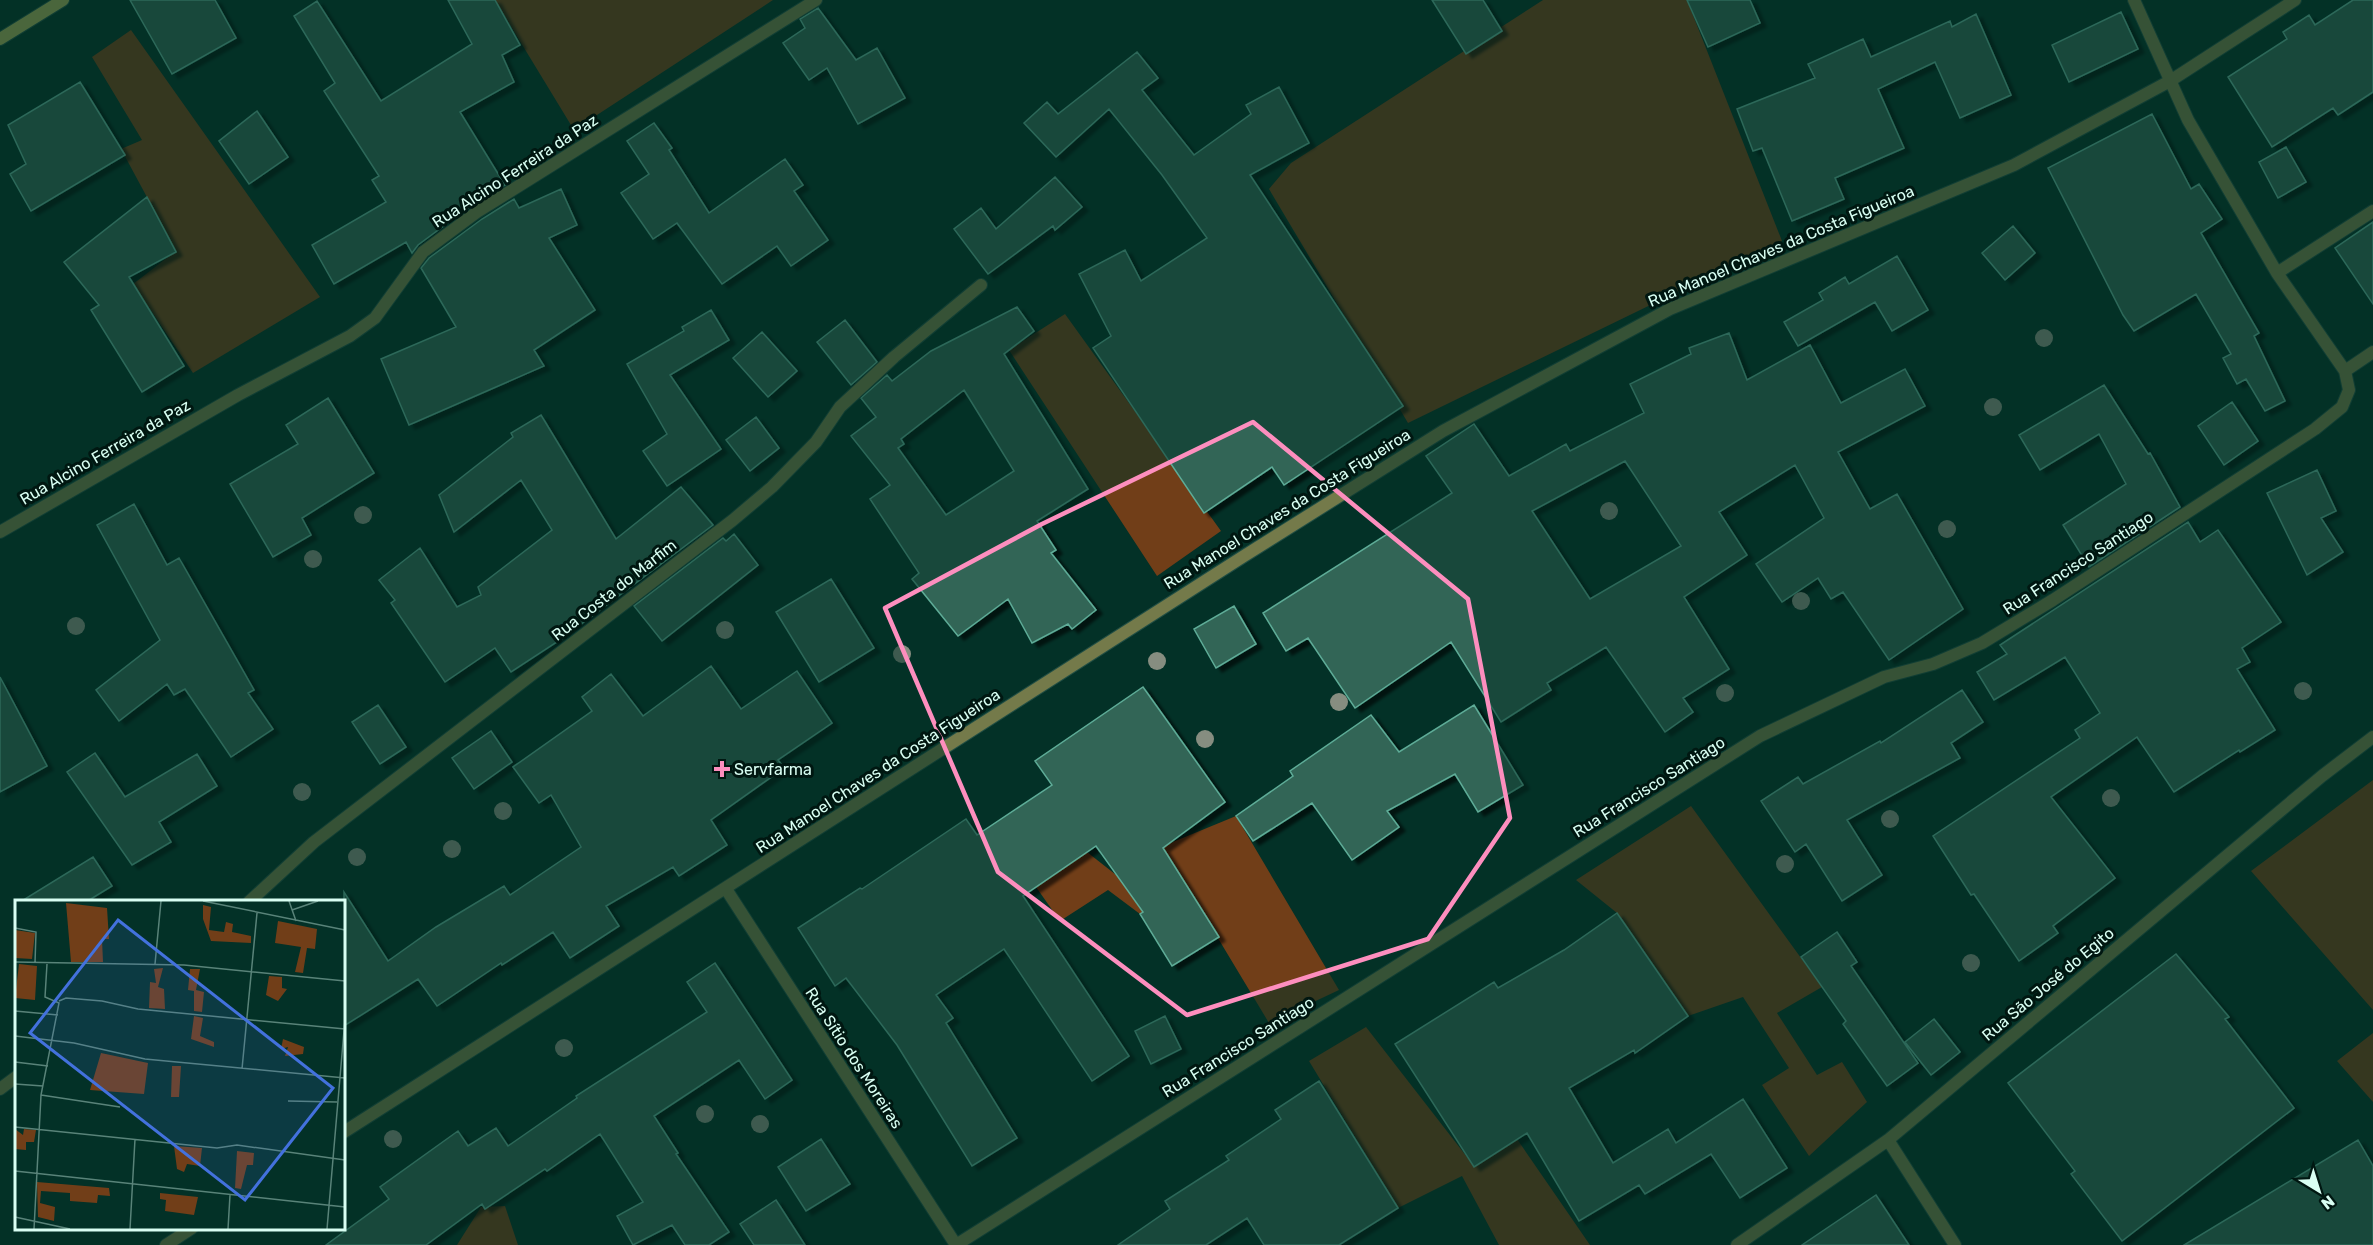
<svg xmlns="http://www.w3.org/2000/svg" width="2373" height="1245" font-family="Rubik,sans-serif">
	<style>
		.green { fill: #713e18 }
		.building { fill: #316557; stroke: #5eac97; stroke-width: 1.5; fill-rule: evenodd; filter: url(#shadow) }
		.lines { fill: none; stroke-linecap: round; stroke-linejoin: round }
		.street-casing { stroke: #214e44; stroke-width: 14 }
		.secondary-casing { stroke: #214e44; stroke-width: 14 }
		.street { stroke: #747a4a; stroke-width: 12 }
		.secondary { stroke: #9fa758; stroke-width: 12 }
		.tree { fill: #868d80 }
		.marked { fill: none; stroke: #fd8ebe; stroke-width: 4.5; stroke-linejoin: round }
		.poi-dot { fill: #fd8ebe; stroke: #001711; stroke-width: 2 }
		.labels { text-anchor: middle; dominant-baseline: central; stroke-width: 6; stroke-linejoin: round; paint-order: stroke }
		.street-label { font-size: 16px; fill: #d9fff3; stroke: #001711 }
		.poi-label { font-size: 16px; fill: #d9fff3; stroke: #001711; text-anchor: start }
		.inset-road { fill: none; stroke: #598379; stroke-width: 1.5 }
		.view { fill: #4371dd; fill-opacity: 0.15; stroke: #4371dd; stroke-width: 3 }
		.inset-edge { fill: none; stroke: #d9fff3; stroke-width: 3 }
	</style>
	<defs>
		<filter id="shadow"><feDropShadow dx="6" dy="4" stdDeviation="1.5" flood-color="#0009"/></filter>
	</defs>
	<rect width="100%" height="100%" fill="#033127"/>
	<path class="green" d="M 495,0 L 773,0 L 574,130 Z
		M 1543,0 L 1687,0 L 1782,241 L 1408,423 L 1269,189 L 1291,163 Z
		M 131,30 L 320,297 L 193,373 L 133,284 L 176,251 L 121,149 L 142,140 L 92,57 Z
		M 1065,314 L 1221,531 L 1157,576 L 1009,350 Z
		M 2373,780 L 2373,1010 L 2251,871 Z
		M 1691,806 L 1822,987 L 1777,1013 L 1817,1075 L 1842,1062 L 1867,1102 L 1809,1156 L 1762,1085 L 1789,1068 L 1743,997 L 1688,1016 L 1617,913 L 1576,880 Z
		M 1236,816 L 1339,990 L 1269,1023 L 1186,885 L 1140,914 L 1108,890 L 1060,921 L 1036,887 L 1087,852 L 1120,878 L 1168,844 Z
		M 1366,1027 L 1474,1166 L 1517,1139 L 1590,1245 L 1499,1245 L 1462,1176 L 1398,1208 L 1309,1061 Z
		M 2373,1033 L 2373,1102 L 2337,1061 Z
		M 505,1206 L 518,1245 L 457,1245 L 481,1207 Z"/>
	<path class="building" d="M 130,0 L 215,0 L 236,38 L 172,74 Z
		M 448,0 L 495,0 L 520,45 L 502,55 L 514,82 L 460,112 L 505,185 L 472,205 L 418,245 L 412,253 L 406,242 L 334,284 L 312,245 L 386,202 L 372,180 L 379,176 L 324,91 L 335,83 L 294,16 L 317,1 L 381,101 L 472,44 Z
		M 1432,0 L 1483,0 L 1502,31 L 1466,54 Z
		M 1687,0 L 1750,0 L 1760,23 L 1708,47 Z
		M 2353,0 L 2373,0 L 2373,92 L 2338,115 L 2333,108 L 2272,147 L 2228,77 L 2287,39 L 2283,32 L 2309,15 L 2315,25 Z
		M 818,8 L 856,60 L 877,48 L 905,98 L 858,124 L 827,68 L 809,80 L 783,43 L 805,28 L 800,19 Z
		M 2121,12 L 2138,49 L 2069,82 L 2052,45 Z
		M 1976,14 L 2011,95 L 1960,118 L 1935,62 L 1878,89 L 1904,148 L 1835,178 L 1844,199 L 1792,221 L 1762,148 L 1753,151 L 1737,109 L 1815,78 L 1808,64 L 1863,39 L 1871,57 L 1950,21 L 1952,27 Z
		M 1137,52 L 1158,78 L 1142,90 L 1194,155 L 1251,114 L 1246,105 L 1279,87 L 1309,143 L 1250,175 L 1403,406 L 1284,485 L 1272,467 L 1204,513 L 1093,348 L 1111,336 L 1079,274 L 1125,250 L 1141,281 L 1207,238 L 1162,175 L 1109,109 L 1056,157 L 1024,123 L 1047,102 L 1058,114 Z
		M 80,82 L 125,155 L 31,211 L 10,174 L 26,164 L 8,125 Z
		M 257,111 L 288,157 L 249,184 L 219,141 Z
		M 2152,114 L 2191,189 L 2199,184 L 2222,219 L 2201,233 L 2259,333 L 2254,336 L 2285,401 L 2265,411 L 2246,379 L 2237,384 L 2223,358 L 2231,354 L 2196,294 L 2134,331 L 2123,315 L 2048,168 Z
		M 654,123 L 672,148 L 669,150 L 709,213 L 785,159 L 803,185 L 794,191 L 828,240 L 791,266 L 777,246 L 722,284 L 677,223 L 653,239 L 621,193 L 649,174 L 627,141 Z
		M 2286,147 L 2306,182 L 2278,198 L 2259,162 Z
		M 1055,177 L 1082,207 L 1055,230 L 1053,226 L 988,274 L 954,229 L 981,208 L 996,229 Z
		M 561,189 L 577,225 L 549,238 L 595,310 L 534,350 L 544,366 L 409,425 L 381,359 L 456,327 L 421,268 L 429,258 L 482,219 L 514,199 L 519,208 Z
		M 147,197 L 176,252 L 129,277 L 184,366 L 142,392 L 91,310 L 99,305 L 64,262 Z
		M 2373,222 L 2373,304 L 2335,248 Z
		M 2013,226 L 2035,253 L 2005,280 L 1982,253 Z
		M 1897,256 L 1928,310 L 1892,331 L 1875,302 L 1798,346 L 1784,322 L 1823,300 L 1819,293 L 1845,277 L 1849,284 Z
		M 1017,307 L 1034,331 L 1004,354 L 1088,489 L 1037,521 L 1056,550 L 1051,553 L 1096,610 L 1072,629 L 1068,624 L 1032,643 L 1008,599 L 958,636 L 912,579 L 919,573 L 870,499 L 890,485 L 851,436 L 876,417 L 861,398 L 887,375 L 892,381 L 931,351 ZM 964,390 L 1014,471 L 946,515 L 898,448 L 904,444 L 901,439 Z
		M 711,310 L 729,340 L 670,375 L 721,449 L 667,486 L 643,451 L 667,434 L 627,364 L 684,331 L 682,327 Z
		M 845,320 L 877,362 L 851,385 L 817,342 Z
		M 762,332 L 797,371 L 768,397 L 733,358 Z
		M 1729,333 L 1747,380 L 1810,345 L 1841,403 L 1905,369 L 1925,406 L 1838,452 L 1870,509 L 1897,494 L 1963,609 L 1889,660 L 1843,592 L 1831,599 L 1818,578 L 1782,602 L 1756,564 L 1824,518 L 1795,465 L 1719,512 L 1747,555 L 1684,597 L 1729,669 L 1683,698 L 1693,712 L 1665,732 L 1606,647 L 1547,683 L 1551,690 L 1501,722 L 1451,642 L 1355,708 L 1308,638 L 1286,651 L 1263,613 L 1452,493 L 1426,456 L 1474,424 L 1509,476 L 1566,444 L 1570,451 L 1644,413 L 1630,384 L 1691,354 L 1689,348 ZM 1625,461 L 1681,546 L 1590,599 L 1532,511 Z
		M 2104,385 L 2148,454 L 2150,453 L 2180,507 L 2089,567 L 2063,525 L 2126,484 L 2099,434 L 2040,470 L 2019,435 Z
		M 328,398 L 374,473 L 302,518 L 311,535 L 273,557 L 230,484 L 298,444 L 286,425 Z
		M 2232,402 L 2258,441 L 2224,465 L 2198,426 Z
		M 541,415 L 616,539 L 681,487 L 713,525 L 560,640 L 511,672 L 495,648 L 445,682 L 391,603 L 395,600 L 379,580 L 420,548 L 457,607 L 481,595 L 478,587 L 552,530 L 521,480 L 454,532 L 439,495 L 513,437 L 511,433 Z
		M 756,417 L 779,448 L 750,471 L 726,440 Z
		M 2317,470 L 2336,511 L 2321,518 L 2343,552 L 2307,575 L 2267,493 Z
		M 134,504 L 167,565 L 179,558 L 254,690 L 248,693 L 273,729 L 231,757 L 185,689 L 174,695 L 167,684 L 119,721 L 96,690 L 160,640 L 97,525 Z
		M 2188,522 L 2200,542 L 2218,530 L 2281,622 L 2242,648 L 2250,662 L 2237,669 L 2275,730 L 2240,752 L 2239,750 L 2174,792 L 2137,737 L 2051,797 L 2115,878 L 2053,926 L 2058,933 L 2019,961 L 1974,894 L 1971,895 L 1933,836 L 2080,738 L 2075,730 L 2100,713 L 2065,657 L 1994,700 L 1977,672 L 2007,654 L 2000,645 Z
		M 734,534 L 758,565 L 662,641 L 634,606 L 723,538 L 726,541 Z
		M 831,579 L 874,648 L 819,682 L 776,612 Z
		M 1234,606 L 1256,644 L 1216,668 L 1194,629 Z
		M 711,666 L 741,709 L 797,671 L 832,723 L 778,760 L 784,768 L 711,820 L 727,845 L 679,876 L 673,867 L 606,906 L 619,926 L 570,958 L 553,932 L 502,965 L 501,963 L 437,1006 L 418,979 L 344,1026 L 344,892 L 388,961 L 436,927 L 504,886 L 510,895 L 581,847 L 551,795 L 539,803 L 513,767 L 592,711 L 582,697 L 611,674 L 643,716 Z
		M 0,677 L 47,766 L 0,792 Z
		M 1143,687 L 1225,802 L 1163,848 L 1219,937 L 1172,966 L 1140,914 L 1143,912 L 1096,846 L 1023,896 L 1129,1056 L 1092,1081 L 1004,949 L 936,995 L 953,1018 L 946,1023 L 1017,1138 L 972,1166 L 897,1045 L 846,978 L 835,986 L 798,928 L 860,888 L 862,889 L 966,819 L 977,835 L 1052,785 L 1035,761 Z
		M 1962,690 L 1983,722 L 1951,743 L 1960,758 L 1847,820 L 1882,875 L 1842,901 L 1806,844 L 1795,852 L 1761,801 L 1798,777 L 1803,784 L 1880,741 L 1881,743 Z
		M 378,705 L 406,747 L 380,764 L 352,722 Z
		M 1474,705 L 1523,785 L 1478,812 L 1455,774 L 1387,811 L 1399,827 L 1352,860 L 1312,803 L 1253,841 L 1236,816 L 1293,776 L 1290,771 L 1371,715 L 1399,752 Z
		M 491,731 L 512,762 L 474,789 L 452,758 Z
		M 95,753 L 125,797 L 197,754 L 217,786 L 159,822 L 171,842 L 132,865 L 67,772 Z
		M 93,857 L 112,886 L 86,902 L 20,902 Z
		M 1617,913 L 1688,1016 L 1635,1053 L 1634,1050 L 1569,1088 L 1613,1163 L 1668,1129 L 1676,1143 L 1743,1099 L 1787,1168 L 1740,1198 L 1711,1154 L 1645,1194 L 1639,1185 L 1579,1221 L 1527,1133 L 1474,1167 L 1395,1044 L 1494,982 L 1498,988 L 1564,950 Z
		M 1837,932 L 1857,962 L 1851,966 L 1918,1063 L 1887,1086 L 1843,1024 L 1846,1021 L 1801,957 Z
		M 2176,954 L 2229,1017 L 2225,1019 L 2294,1108 L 2122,1241 L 2071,1174 L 2075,1171 L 2008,1083 Z
		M 715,963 L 792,1080 L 765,1099 L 739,1060 L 654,1116 L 678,1153 L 676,1154 L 729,1232 L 709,1245 L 685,1245 L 672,1225 L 633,1245 L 617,1216 L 643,1202 L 600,1134 L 547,1171 L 545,1169 L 485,1209 L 482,1204 L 426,1245 L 326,1245 L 389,1199 L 380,1187 L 458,1131 L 468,1146 L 496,1128 L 508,1146 L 577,1098 L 576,1096 L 707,1012 L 687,982 Z
		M 1165,1016 L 1181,1049 L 1151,1064 L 1135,1031 Z
		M 1934,1019 L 1960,1052 L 1931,1075 L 1905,1042 Z
		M 1319,1081 L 1398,1208 L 1339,1245 L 1264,1245 L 1247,1218 L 1206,1245 L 1118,1245 L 1170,1209 L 1165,1201 L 1229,1160 L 1226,1156 L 1281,1119 L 1275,1110 Z
		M 821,1139 L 850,1184 L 806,1211 L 778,1167 Z
		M 2358,1140 L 2373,1166 L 2373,1245 L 2184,1245 Z
		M 1876,1195 L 1909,1245 L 1802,1245 Z
		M 776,1200 L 805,1245 L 754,1245 L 740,1224 Z"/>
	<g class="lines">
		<g class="street-casing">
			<path id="street" d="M 2134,0 L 2188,120 L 2277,273 L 2345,371 L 2373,352
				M 2277,273 L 2373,211
				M 0,532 L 238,395 L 350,336 L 375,318 L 423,252 L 477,212 L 816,0
				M 726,889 L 956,1245 L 1760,736 L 1884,677 L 1933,664 L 1982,643 L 2053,600 L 2315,429 L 2342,407 L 2349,390 L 2345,371
				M 249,902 L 314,842 L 733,520 L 772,487 L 816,442 L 840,407 L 894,357 L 981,285
				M 0,1089 L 16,1077
				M 344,1132 L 1244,556 L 1443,431 L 1670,309 L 2014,165 L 2170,81 L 2295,0
				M 1888,1140 L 1955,1245
				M 166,1245 L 192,1228
				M 1737,1245 L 1888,1140 L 2322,776 L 2373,737"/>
		</g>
		<g class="secondary-casing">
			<path id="secondary" d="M 0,39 L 63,0"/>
		</g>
		<use href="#street" class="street"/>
		<use href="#secondary" class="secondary"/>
	</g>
	<g class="tree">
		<circle cx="2044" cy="338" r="9"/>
		<circle cx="1993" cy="407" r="9"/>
		<circle cx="1609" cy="511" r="9"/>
		<circle cx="363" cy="515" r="9"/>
		<circle cx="1947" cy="529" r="9"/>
		<circle cx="313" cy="559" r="9"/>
		<circle cx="1801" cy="601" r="9"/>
		<circle cx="76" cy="626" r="9"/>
		<circle cx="725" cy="630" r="9"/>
		<circle cx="902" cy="654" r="9"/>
		<circle cx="1157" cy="661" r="9"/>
		<circle cx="2303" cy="691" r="9"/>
		<circle cx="1725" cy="693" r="9"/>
		<circle cx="1339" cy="702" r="9"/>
		<circle cx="1205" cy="739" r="9"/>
		<circle cx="302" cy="792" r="9"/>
		<circle cx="2111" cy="798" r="9"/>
		<circle cx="503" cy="811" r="9"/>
		<circle cx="1890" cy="819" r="9"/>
		<circle cx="452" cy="849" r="9"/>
		<circle cx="357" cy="857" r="9"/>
		<circle cx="1785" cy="864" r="9"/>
		<circle cx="1971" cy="963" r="9"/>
		<circle cx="564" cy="1048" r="9"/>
		<circle cx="705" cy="1114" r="9"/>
		<circle cx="760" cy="1124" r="9"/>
		<circle cx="393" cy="1139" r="9"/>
	</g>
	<path d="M0 0H2373V1245H0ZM 1253,422 L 1468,599 L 1510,818 L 1428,939 L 1187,1015 L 998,872 L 885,608 L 1042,524 Z" fill="#033127" fill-opacity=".55" fill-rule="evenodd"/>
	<path class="marked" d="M 1253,422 L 1468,599 L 1510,818 L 1428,939 L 1187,1015 L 998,872 L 885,608 L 1042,524 Z"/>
	<path class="poi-dot" d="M719 760h6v6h6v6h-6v6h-6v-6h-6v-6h6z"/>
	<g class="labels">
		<g class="street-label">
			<text transform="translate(515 171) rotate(-33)">Rua Alcino Ferreira da Paz</text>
			<text transform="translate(1781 246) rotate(-23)">Rua Manoel Chaves da Costa Figueiroa</text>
			<text transform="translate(105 452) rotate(-30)">Rua Alcino Ferreira da Paz</text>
			<text transform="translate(1287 509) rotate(-32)">Rua Manoel Chaves da Costa Figueiroa</text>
			<text transform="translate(2078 563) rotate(-33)">Rua Francisco Santiago</text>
			<text transform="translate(614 590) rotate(-38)">Rua Costa do Marfim</text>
			<text transform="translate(878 771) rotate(-33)">Rua Manoel Chaves da Costa Figueiroa</text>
			<text transform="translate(1649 787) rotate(-32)">Rua Francisco Santiago</text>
			<text transform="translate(2048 984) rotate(-40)">Rua São José do Egito</text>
			<text transform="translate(1238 1047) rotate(-32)">Rua Francisco Santiago</text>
			<text transform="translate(854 1058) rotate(57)">Rua Sítio dos Moreiras</text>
		</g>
		<g class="poi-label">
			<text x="734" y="769">Servfarma</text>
		</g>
	</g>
	<g transform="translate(15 900)">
		<rect width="330" height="330" fill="#033127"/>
		<path d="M 51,3 L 92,8 L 94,39 L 87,39 L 88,62 L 56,62 ZM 188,5 L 196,7 L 194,30 L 209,32 L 211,22 L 218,24 L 217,32 L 236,36 L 236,43 L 196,41 L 188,19 ZM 263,21 L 302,29 L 300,49 L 292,48 L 288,73 L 280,72 L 286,47 L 260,43 ZM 0,30 L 20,33 L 17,59 L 0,58 ZM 4,64 L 22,66 L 20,100 L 0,98 ZM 148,68 L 143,87 L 149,89 L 150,109 L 134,108 L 135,82 L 141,83 L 139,69 ZM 175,69 L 185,69 L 181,90 L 189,92 L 187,112 L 179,111 L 179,91 L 173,90 ZM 254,76 L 267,77 L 267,88 L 272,89 L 263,101 L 251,95 ZM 179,116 L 188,118 L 185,136 L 199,142 L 199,147 L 176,139 ZM 268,139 L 289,147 L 288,154 L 270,156 L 273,147 L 266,149 ZM 86,153 L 133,163 L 129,194 L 75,190 ZM 157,166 L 166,166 L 164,197 L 156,197 ZM 0,229 L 8,235 L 9,229 L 21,230 L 19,242 L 11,242 L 11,250 L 0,249 ZM 159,246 L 187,248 L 185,266 L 172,264 L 169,272 L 162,269 ZM 222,251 L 239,253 L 238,265 L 232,265 L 226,289 L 220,288 ZM 22,282 L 94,288 L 95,296 L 83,295 L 82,303 L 55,301 L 55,293 L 26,291 L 25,303 L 40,307 L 39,321 L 23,317 ZM 145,293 L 183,297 L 179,315 L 150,311 L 151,300 L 145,299 Z" fill="#713e18"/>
		<path class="inset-road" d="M 188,1 L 330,30M 274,1 L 281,21M 277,10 L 303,1M 0,28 L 21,32 L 20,63M 0,62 L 169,65 L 330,81M 140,64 L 146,1M 44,101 L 51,98 L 87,101 L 123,109 L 330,129M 0,111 L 43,115M 0,136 L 59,143 L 130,159 L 330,178M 0,162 L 33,166M 227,169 L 242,13M 0,184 L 28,186M 26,195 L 105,207M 273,201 L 322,202M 0,227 L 202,248 L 222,245 L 330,260M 0,271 L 330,307M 0,317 L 55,329M 19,329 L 26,195 L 44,103 L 30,97 L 32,64M 115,329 L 120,239M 213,329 L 215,295M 312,329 L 330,119"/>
		<path class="view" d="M 103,20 L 318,188 L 230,300 L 15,133 Z"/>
		<rect width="330" height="330" class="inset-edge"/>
	</g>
	<g transform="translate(2319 1191) rotate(142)" stroke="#001711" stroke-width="4.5" paint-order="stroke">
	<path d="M0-4.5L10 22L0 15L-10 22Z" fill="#d9fff3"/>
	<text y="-9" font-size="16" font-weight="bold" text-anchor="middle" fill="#d9fff3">N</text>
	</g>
</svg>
